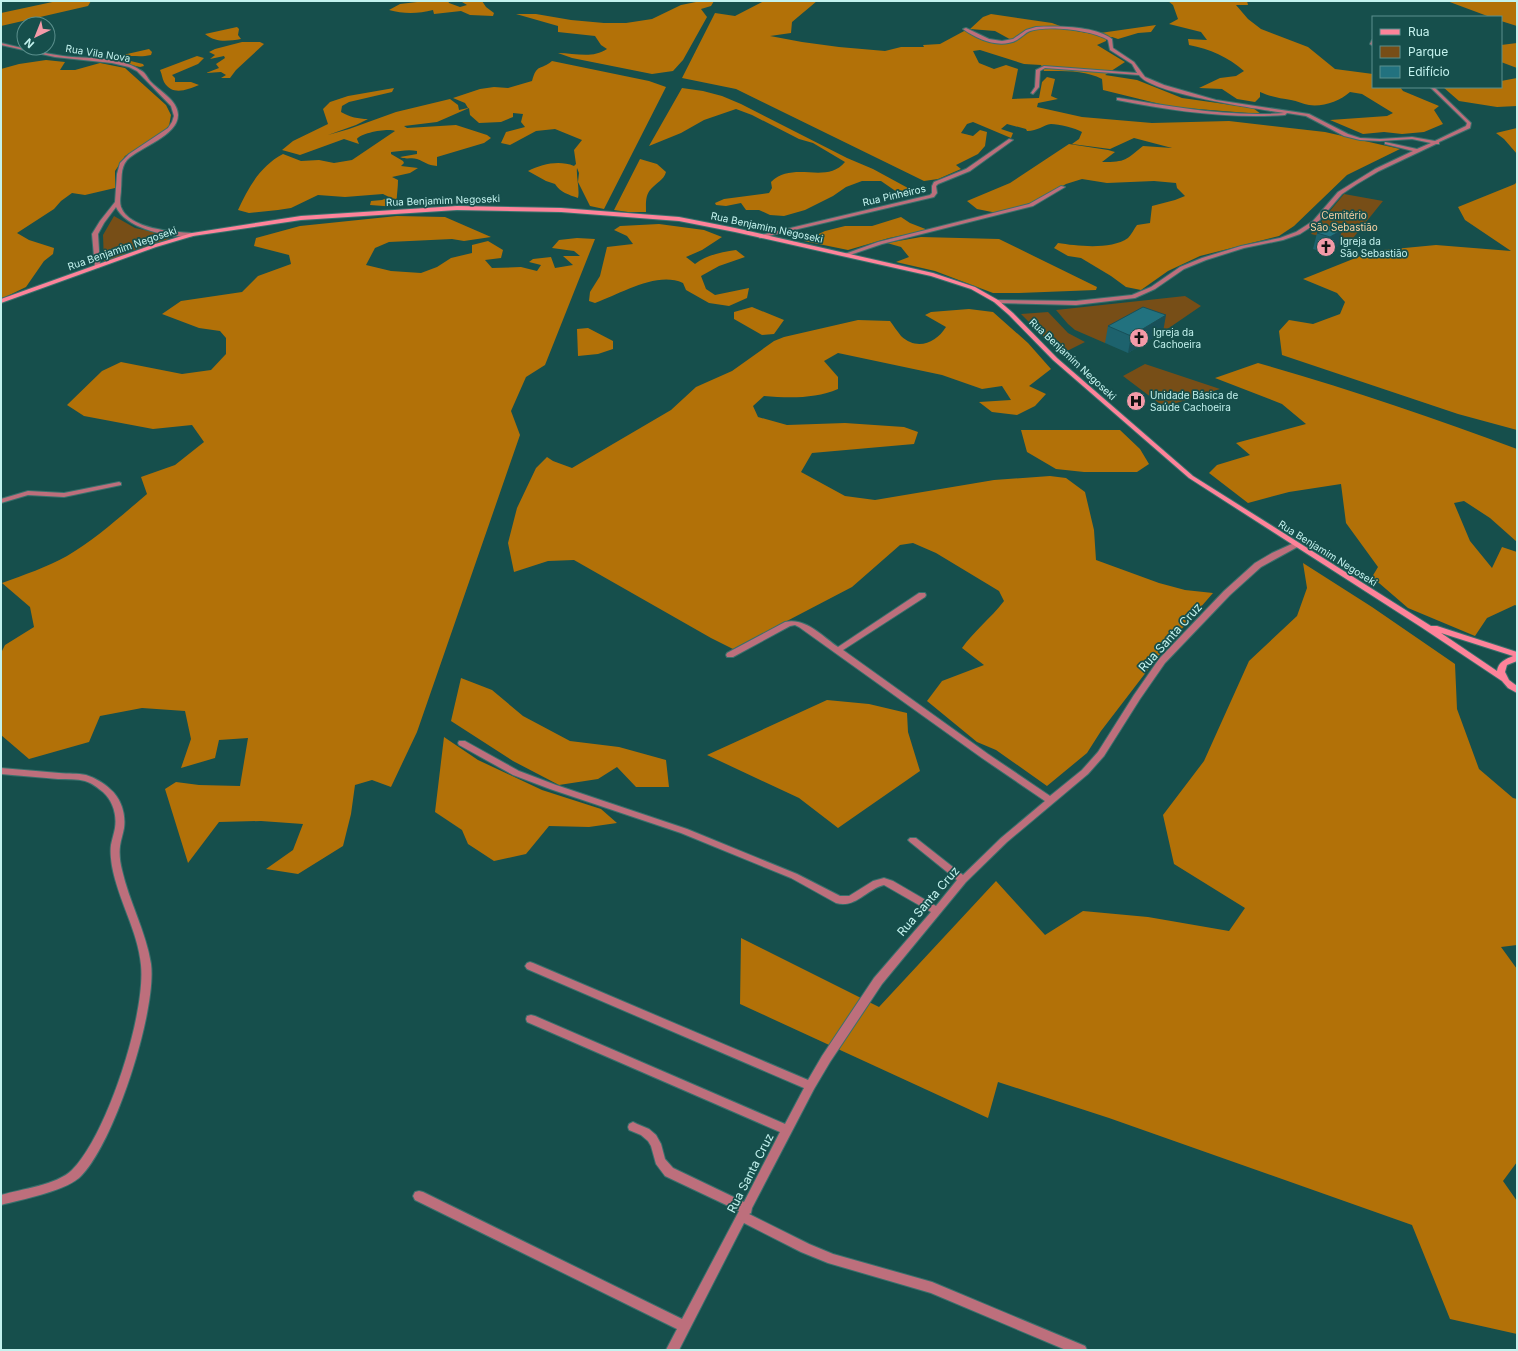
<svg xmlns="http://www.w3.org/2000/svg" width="1518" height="1351" font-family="Inter,sans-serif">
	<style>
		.green { fill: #774e17 }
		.forest { fill: #b27108 }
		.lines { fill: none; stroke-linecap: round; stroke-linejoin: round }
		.minor-casing { stroke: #39706c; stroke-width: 2 }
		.tertiary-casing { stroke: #39706c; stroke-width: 2 }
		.secondary-casing { stroke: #39706c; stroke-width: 2 }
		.minor { fill: #bd6f7c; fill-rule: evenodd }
		.tertiary { fill: #bd6f7c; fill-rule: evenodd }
		.secondary { fill: #fe839a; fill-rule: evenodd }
		.wall { fill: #1d626d }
		.shaded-wall { fill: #185059 }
		.building { fill: #22727f; stroke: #185059 }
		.labels { text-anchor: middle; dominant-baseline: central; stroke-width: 3.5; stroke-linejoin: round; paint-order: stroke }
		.far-street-label { font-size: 10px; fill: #c3f2ee; stroke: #164f4c }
		.far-park-label { font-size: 10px; fill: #fbd1a2; stroke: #164f4c }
		.far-poi-label { font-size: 10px; fill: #c3f2ee; stroke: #164f4c; text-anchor: start }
		.street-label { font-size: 12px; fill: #c3f2ee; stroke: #164f4c }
	</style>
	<rect width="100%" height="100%" fill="#164f4c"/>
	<path class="green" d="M 1344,194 L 1383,201 L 1349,243 L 1311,234 Z
		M 114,216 L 135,228 L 168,235 L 169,238 L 167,240 L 127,252 L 122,256 L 104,262 L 103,235 Z
		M 1185,296 L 1201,306 L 1163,332 L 1105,343 L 1075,330 L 1068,324 L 1056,310 Z
		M 1048,312 L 1068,333 L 1085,342 L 1061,354 L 1021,314 Z
		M 1145,364 L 1220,389 L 1164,407 L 1123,376 Z"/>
	<path class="forest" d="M 57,1 L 91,1 L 88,6 L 1,26 L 1,13 Z
		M 415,1 L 448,1 L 449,3 L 460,7 L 467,5 L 462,2 L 465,1 L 482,1 L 486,7 L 494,13 L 493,16 L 470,15 L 461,11 L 434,14 L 433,10 C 418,14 403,14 389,10 L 400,4 L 417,2 Z
		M 701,1 L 714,1 L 711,6 L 701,9 L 707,17 L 683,60 L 673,71 L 652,74 L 572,58 L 558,53 C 575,53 592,59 607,49 L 601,45 L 595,36 L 558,32 L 558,26 L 516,14 L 536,14 L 571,20 L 604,23 L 626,23 L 652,19 L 681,5 Z
		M 764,1 L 817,1 L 792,22 L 791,33 L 770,36 L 802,42 L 839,47 L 885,51 L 901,47 L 924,47 L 923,45 L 940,44 L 966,30 C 981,43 996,45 1015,42 L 995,31 L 970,29 L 983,17 L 991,14 L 1052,23 L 1071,30 L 1093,34 L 1156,25 L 1151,32 L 1138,33 L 1118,39 L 1112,37 L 1106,38 L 1106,41 L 1097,45 L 1125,62 L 1105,75 L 1137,80 L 1182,98 L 1253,108 L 1261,114 L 1172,107 L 1103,90 L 1102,79 C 1085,70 1063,71 1044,71 L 1041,65 L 1024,64 L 980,50 L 973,51 L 979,63 L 994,69 L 1006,65 L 1018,69 L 1012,99 L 1039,98 L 1042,82 L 1047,77 L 1055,79 L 1051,96 L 1058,99 L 1038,103 L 1037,107 L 1082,117 L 1152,123 L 1229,121 L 1325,132 L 1400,149 L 1347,175 L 1294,226 L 1279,236 L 1200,256 L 1168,271 L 1141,290 L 1126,287 L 1111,276 L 1081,258 L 1068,256 L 1054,248 L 1058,243 C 1077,246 1111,250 1128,238 C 1131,235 1134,229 1137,225 L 1150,223 L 1152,206 L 1175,200 L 1185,196 L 1177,188 L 1176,183 L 1154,181 L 1107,183 L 1082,179 L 1066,184 L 1034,202 L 997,213 L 977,209 L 967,201 L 1010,183 L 1069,144 L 1108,150 L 1115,152 L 1102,162 C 1127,162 1125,160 1143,146 L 1172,148 L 1134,138 L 1110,149 L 1072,144 L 1079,139 L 1082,132 C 1075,128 1059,124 1051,124 C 1043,125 1038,131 1027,131 L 1026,129 L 1007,124 L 1001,129 L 1013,133 L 1011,138 L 973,122 L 967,124 L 961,133 L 973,136 L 980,130 L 987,132 L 985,146 L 978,154 L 956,165 L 961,169 L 938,179 L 924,181 L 736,89 L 682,78 L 715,13 L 735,16 Z
		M 1168,1 L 1247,1 L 1248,5 L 1236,5 L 1248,19 L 1261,29 L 1308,47 L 1335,69 L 1373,74 L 1373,87 L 1400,87 L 1403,91 L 1439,106 L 1434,110 L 1443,124 L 1424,132 L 1402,134 L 1384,132 L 1363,134 L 1330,120 L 1387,116 L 1393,113 L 1362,94 L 1350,92 C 1340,101 1323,107 1309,105 C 1303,104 1297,101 1291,100 C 1280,98 1271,97 1260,92 L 1260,97 L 1255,102 L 1237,99 L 1222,89 L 1199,88 L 1220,78 L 1236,76 L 1244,71 C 1228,57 1210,49 1189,45 L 1188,39 L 1207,40 L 1201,32 L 1169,24 L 1178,19 L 1173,5 Z
		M 1447,1 L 1517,1 L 1517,26 L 1501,21 L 1501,17 L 1490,17 Z
		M 237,27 L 239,29 L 238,35 L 241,39 C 228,41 216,43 205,34 Z
		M 242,42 L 260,42 L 264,44 L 236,70 L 230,78 L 221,78 L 226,75 L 221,72 L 206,73 L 219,68 L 216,64 L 225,58 L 224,56 L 210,59 L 215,55 L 209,52 L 215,49 Z
		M 1517,43 L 1517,68 L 1501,62 L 1501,45 Z
		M 149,49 L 152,52 L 151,55 C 139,58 130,54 118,58 L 143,64 L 144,66 L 140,67 L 105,59 Z
		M 197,56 L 204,58 L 198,64 L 172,75 L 175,78 L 175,82 L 191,82 L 199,85 C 187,90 172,96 164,82 C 162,78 162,74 160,70 Z
		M 46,60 L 65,62 L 60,70 L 75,70 L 100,63 L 125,68 L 166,105 L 171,115 L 169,126 L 158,136 L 125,156 L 115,171 L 115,188 L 85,195 L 72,193 L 61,201 L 54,209 L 17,233 L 29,240 L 54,248 L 53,254 L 44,261 L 26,287 L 1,299 L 1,69 L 19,64 Z
		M 552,61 L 649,81 L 666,87 L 604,209 L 590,206 L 578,182 L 579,173 L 577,168 C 576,176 580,191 578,198 C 569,195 560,192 555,184 L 546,181 L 528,171 C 542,164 559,160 574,166 L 576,164 L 574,150 L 582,140 L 555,129 L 536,131 L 510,145 L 501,143 L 506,132 L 525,127 L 521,122 L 523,114 L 513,113 L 513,117 L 501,122 L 479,123 L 470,115 L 469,108 L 437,122 L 404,126 L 407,128 L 456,125 L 487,135 L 491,138 L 484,143 L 437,157 L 437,166 C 427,165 425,162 417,159 C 411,157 407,160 400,157 L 417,154 L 417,151 C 409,149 400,151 391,152 L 391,154 L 403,161 L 404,163 L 401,166 L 418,168 L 410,173 L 392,177 L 398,180 C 398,190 396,197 397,207 L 370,205 L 371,201 L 382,200 L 389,197 L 383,194 L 345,197 L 318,195 L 291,208 L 278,210 L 249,213 L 238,210 C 248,188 260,166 283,154 L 301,161 L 319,160 L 334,163 L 352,160 L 395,131 C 388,128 361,133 357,139 L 359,144 L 344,139 L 300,155 L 282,150 L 293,141 L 328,124 L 323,109 L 330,102 L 348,96 L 394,88 L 392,92 L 349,102 L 342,106 L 341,112 C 350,117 358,119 368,119 L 356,125 L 328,135 L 349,129 L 396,112 L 450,99 L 458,105 L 459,110 L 468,108 L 465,103 L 453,98 L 480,89 L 494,87 L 508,88 L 532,81 C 537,63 540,71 552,61 Z
		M 1517,78 L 1517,106 L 1497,107 L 1459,101 L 1443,87 L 1501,87 L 1501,81 Z
		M 682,88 L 703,91 L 722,96 L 741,104 L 847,158 L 873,169 L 919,194 L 915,195 L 897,192 L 881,181 L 862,181 L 846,187 L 833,196 L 805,210 L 784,216 L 770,215 L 759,210 L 746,210 L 741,203 L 726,206 L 716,205 L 715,203 L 724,199 L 769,193 L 772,188 L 771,182 C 794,160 826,185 845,162 L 813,143 L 799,139 L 752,115 L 736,109 L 704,120 L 681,133 L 649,146 Z
		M 1517,128 L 1517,154 L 1504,139 L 1496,133 Z
		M 640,159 L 657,164 L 666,172 C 664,180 656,183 651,189 C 645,195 646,204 646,212 L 628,212 L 614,210 Z
		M 1517,181 L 1517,430 L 1458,414 L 1282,355 L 1279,331 L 1289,320 L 1313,324 L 1340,314 L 1345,302 L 1337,293 L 1303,279 L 1373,251 L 1436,245 L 1511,251 L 1465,220 L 1458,207 L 1515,184 Z
		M 397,216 L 445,217 L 491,237 L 464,241 L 452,239 L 389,242 L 375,248 L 366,265 L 391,271 L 421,273 L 437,267 L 451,258 L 472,253 L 472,245 L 488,241 L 503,250 L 501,258 L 485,260 L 492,268 L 521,267 L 537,271 L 541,265 L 529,262 L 533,259 L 551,257 L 555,268 L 573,265 L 563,256 L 580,256 L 574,251 L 552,248 L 559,240 L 577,238 L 595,239 L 545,365 L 526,377 L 511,411 L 520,435 L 417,732 L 391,787 L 372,780 L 355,785 L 351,814 L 343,846 L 298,874 L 266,869 L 293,850 L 303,824 L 261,821 L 219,822 L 188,863 L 165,789 L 176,782 L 199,785 L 240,786 L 248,738 L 219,740 L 215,758 L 181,768 L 191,739 L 185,711 L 142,708 L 100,716 L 89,742 L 29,759 L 1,735 L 1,653 L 5,645 L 34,627 L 30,607 L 2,583 C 24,575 47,567 67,556 C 96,539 122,515 147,494 L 141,477 L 175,465 L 204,442 L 192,425 L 153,429 L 84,416 L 67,405 L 102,371 L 121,362 L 182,374 L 211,370 L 226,354 L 226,338 L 220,331 L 199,328 L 162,314 L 181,301 L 242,292 L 258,276 L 291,264 L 289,255 L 254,246 L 256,238 L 300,226 Z
		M 901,217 L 910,223 L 928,230 L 889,238 L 848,250 L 804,241 L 825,231 L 845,226 L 872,226 Z
		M 659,224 L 704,230 L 722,237 L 702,250 L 686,257 L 695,264 C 706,255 722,252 736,250 L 745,257 L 719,266 L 701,276 L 706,289 L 715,295 L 749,288 L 747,298 L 729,306 L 709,303 L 686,290 L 683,283 C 656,271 621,294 595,303 L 589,301 L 590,292 L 600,276 L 607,247 L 633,244 L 627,236 L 614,230 L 620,226 Z
		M 921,237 L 999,239 L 1097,287 L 1096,290 L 1019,293 L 993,293 L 935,271 L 896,262 L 909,257 L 901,247 L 887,243 Z
		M 752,307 L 784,320 L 774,334 L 762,335 L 734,319 L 734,312 Z
		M 969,309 L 993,312 L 1028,343 L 1051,369 L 1029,386 L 1046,394 L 1035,406 L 1017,415 L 992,412 L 979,402 L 1011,400 L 1002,386 L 982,389 L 942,375 L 838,353 L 824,361 L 838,377 L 838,389 C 815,399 788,398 764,396 L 753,406 L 758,417 L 787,425 L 845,423 L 904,427 L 918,432 L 914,444 L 812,453 L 801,472 L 845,496 L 875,500 L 994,480 L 1050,476 L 1056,469 L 1027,452 L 1021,430 L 1120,430 L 1140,449 L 1149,464 L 1137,472 L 1084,472 L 1056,469 L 1050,476 L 1066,478 L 1085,492 L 1094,530 L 1096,560 L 1159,583 L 1185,590 L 1213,593 L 1160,654 L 1101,731 L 1087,753 L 1047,786 L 996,750 L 977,742 L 927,701 L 942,681 L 984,665 L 962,648 C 974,631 991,618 1004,601 L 999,591 L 936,553 L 913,543 L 900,545 L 852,587 L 733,649 L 711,638 L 574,560 L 548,561 L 514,572 L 508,543 L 517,508 L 536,468 L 547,457 L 553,461 L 572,468 L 671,410 L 696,387 L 732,371 L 774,341 L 784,337 L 858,320 L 890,321 C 893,325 897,331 901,336 C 917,351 936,343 946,327 L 925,315 L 931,312 Z
		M 588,328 L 613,341 L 613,349 L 598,354 L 578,356 L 577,329 Z
		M 1258,363 C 1346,388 1432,417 1517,449 L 1517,542 L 1490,518 L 1464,501 L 1454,503 L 1470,541 L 1492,568 L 1502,547 L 1517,552 L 1517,606 L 1515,605 L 1487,618 L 1475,636 L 1408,608 L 1372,577 L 1378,567 L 1346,523 L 1341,484 L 1289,492 L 1248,503 L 1209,473 L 1217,465 L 1250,455 L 1236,443 L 1306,424 L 1282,404 L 1215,378 Z
		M 1303,563 L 1372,607 L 1455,664 L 1457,709 L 1479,769 L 1513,798 L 1517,799 L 1517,945 L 1501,947 L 1517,969 L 1517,1162 L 1503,1181 L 1517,1201 L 1517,1334 L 1450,1319 L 1412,1225 L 1109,1118 L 998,1082 L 988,1118 L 740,1004 L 741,938 L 879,1007 L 996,881 L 1045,935 L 1083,911 L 1148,917 L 1229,931 L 1245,908 L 1174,864 L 1163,815 L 1204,761 L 1249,661 L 1297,616 L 1307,588 Z
		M 461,678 L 492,690 L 523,716 L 570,741 L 619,747 L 666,760 L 669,787 L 636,787 L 617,767 L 598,779 L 559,785 L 513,761 L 451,721 Z
		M 827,700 L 869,704 L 907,713 L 908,732 L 920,771 L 838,828 L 799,798 L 707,755 Z
		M 444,737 L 478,760 L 542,790 L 601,809 L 617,823 L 589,827 L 549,826 L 526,854 L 494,861 L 468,844 L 462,830 L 435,812 Z"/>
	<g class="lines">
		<g class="minor-casing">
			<path id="minor" d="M 1036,27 C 1058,26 1095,26 1112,39 L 1113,48 L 1134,62 L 1145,77 L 1164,85 L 1216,100 L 1309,114 L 1348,134 L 1360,138 L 1380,139 L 1412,137 L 1435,141 L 1466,126 L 1467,123 L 1464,120 L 1430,87 L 1434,87 L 1471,123 L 1470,128 L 1439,142 L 1439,144 L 1436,144 L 1379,171 L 1357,184 L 1342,194 L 1317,223 L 1300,234 L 1283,240 L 1244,248 L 1206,260 L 1184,269 L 1155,289 L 1135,298 L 1076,305 L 996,303 L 993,301 L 994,300 L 1076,301 L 1132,295 L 1151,287 L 1180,267 L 1202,258 L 1241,246 L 1280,238 L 1296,232 L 1313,221 L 1338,192 L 1375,169 L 1413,151 L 1385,144 L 1385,142 L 1417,149 L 1431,143 L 1412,139 L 1380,141 L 1360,140 L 1344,136 L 1306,116 L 1287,113 L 1285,115 C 1229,119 1172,111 1117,100 L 1117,98 L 1119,98 C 1174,107 1228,117 1284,113 C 1259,109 1151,94 1139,75 L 1045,68 L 1040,71 L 1039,87 L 1033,94 L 1031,93 L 1035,87 L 1036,70 L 1044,66 L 1137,73 L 1132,64 L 1110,50 L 1108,40 C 1092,30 1048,25 1030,31 C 1025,33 1022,37 1017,40 C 1000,49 978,40 963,29 L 966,28 L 989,39 L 1002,41 L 1013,39 L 1026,30 Z
				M 1372,40 L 1373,40 L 1373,46 L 1370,44 Z
				M 1009,139 L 1013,140 L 970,171 L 938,184 L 936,186 L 937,193 L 934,197 L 760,238 L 757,236 L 930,195 L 932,193 L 932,186 L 934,182 L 966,169 Z
				M 1061,186 L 1065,187 L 1033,206 L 882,244 L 847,256 L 842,255 L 878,242 L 1029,204 Z
				M 119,482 L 121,483 L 121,485 L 64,497 L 28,495 L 1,503 L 1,499 L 28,491 L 64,493 Z
				M 1294,543 L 1297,543 L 1301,545 L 1261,567 L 1230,595 L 1165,663 L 1140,699 L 1104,756 L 1088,774 L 1007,842 L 966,882 L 882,984 L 830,1062 L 814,1089 L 752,1208 L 751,1213 L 749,1214 L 809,1244 L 833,1254 L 932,1282 L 1085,1346 L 1087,1350 L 1066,1350 L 931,1293 L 828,1263 L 801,1252 L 744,1223 L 679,1350 L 666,1350 L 677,1329 L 415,1200 L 413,1196 L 415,1192 L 419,1191 L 423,1192 L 682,1319 L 739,1211 L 665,1176 L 656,1164 L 651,1146 L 648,1141 L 641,1135 L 629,1130 L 628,1127 L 629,1124 L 633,1122 L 637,1124 L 649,1129 L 656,1135 L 661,1144 L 665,1159 L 673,1168 L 744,1202 L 780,1132 L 527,1022 L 526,1019 L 527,1016 L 531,1015 L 535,1016 L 785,1124 L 804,1088 L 527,969 L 525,966 L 527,963 L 530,962 L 533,963 L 808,1080 L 822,1056 L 874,978 L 931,912 L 884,885 C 867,889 855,909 836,903 L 791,878 L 681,833 L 550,789 L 513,775 L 459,745 L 458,743 L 459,741 L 465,741 L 519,771 L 556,785 L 687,829 L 797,874 L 840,896 L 849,896 L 873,881 L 884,878 L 893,881 L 936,906 L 957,880 L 910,842 L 908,840 L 910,838 L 916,838 L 963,875 L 1001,838 L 1045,801 L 982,758 L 799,627 L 795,625 L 790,626 L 733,657 L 727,657 L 726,655 L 727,653 L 785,622 C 805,617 822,636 838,647 L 919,593 L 925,593 L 926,595 L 925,597 L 843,650 L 988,754 L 1050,796 L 1082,770 L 1098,752 L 1134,695 L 1159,659 L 1224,591 L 1255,563 L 1272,553 Z
				M 1,768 C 20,770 40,771 59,773 C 68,774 78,773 86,775 C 95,778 104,783 110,789 C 121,798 126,814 124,828 C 123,834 121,839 120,846 C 119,854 120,862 122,870 C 129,902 146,931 151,964 C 157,1010 114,1146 79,1178 C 62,1192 23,1199 1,1205 L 1,1195 C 21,1189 57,1185 72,1170 C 107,1135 146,1014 141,965 C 138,931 118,900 112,866 C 111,859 110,852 111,845 C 112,839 114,834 115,828 C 117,815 113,801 103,792 C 98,788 92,783 85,781 C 77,779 67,779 58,779 C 39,777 20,776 1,774 Z"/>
		</g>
		<g class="tertiary-casing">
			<path id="tertiary" d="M 1,43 C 22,48 42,53 63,56 C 86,59 120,56 140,70 C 145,72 147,77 150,81 C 159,91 178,100 178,115 C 178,136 140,147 127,160 C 120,168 122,180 121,189 C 121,195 119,201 121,207 C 129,229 173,232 192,233 L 194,234 L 194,236 C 172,239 126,229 116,207 L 104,223 L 98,234 L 100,267 L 95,268 L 92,234 L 100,221 L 115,202 L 117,174 L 120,163 L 129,154 L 168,128 L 172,122 L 174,116 L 171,106 L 137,71 L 129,67 L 112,63 L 55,57 L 1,45 Z"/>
		</g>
		<g class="secondary-casing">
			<path id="secondary" d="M 457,206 L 561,208 L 679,217 L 735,228 L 933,273 L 975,287 L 998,300 L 1013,313 L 1057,358 L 1193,476 L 1431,626 L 1437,626 L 1517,652 L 1517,661 L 1507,665 L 1505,672 L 1509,680 L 1517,686 L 1517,693 L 1508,688 L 1502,681 L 1421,627 L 1189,478 L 1053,360 L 1009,315 L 994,302 L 971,289 L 931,276 L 735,232 L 679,221 L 561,212 L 457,210 L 301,220 L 193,236 L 156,247 L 1,303 L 1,299 L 152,245 L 192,233 L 301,216 ZM 1441,633 L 1513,656 C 1506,659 1498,662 1497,671 Z"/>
		</g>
		<use href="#minor" class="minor"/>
		<use href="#tertiary" class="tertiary"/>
		<use href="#secondary" class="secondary"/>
	</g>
	<path class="wall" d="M 1328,226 L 1338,246 L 1326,253 L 1313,249 L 1317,233 Z
		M 1108,326 L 1163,332 L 1128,353 L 1105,343 Z"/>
	<path class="shaded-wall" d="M 1342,230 L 1338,246 L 1326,253 L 1330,237 Z
		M 1166,315 L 1163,332 L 1128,353 L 1131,336 Z"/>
	<path class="building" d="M 1328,226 L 1342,230 L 1330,237 L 1317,233 Z
		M 1143,307 L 1166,315 L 1131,336 L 1108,326 Z"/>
	<defs>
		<g id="church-disc" transform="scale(1)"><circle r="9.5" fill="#f39aa8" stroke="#164f4c"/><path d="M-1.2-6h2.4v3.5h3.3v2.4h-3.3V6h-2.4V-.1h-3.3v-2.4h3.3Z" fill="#111"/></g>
		<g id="hospital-disc" transform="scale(1)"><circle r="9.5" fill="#f39aa8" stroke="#164f4c"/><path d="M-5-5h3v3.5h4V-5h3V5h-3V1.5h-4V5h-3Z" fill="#111"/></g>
	</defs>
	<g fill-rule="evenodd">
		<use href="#church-disc" x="1326" y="247"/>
		<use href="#church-disc" x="1139" y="338"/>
		<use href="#hospital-disc" x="1136" y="401"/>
	</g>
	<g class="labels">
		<g class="far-street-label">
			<text transform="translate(98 53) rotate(9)">Rua Vila Nova</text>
			<text transform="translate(894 195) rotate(-13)">Rua Pinheiros</text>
			<text transform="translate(443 200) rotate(-2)">Rua Benjamim Negoseki</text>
			<text transform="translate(767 227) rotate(12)">Rua Benjamim Negoseki</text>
			<text transform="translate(122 248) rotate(-19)">Rua Benjamim Negoseki</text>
			<text transform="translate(1073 359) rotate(43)">Rua Benjamim Negoseki</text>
			<text transform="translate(1328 553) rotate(32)">Rua Benjamim Negoseki</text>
		</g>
		<g class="far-park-label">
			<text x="1344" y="215">Cemitério<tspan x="1344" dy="12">São Sebastião</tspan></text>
		</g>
		<g class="far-poi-label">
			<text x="1340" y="241">Igreja da<tspan x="1340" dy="12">São Sebastião</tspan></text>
			<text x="1153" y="332">Igreja da<tspan x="1153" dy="12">Cachoeira</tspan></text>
			<text x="1150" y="395">Unidade Básica de<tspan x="1150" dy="12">Saúde Cachoeira</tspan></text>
		</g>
		<g class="street-label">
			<text transform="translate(1170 637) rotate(-48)">Rua Santa Cruz</text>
			<text transform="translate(928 901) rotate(-49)">Rua Santa Cruz</text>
			<text transform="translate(750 1173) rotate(-63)">Rua Santa Cruz</text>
		</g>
	</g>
	<rect width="1518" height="1351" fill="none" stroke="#c3f2ee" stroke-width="4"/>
	<rect x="1372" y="16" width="130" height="72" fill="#164f4c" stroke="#5b908d"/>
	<rect x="1380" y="29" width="20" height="6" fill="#fe839a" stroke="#5b908d"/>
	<text x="1408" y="36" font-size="12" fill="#c3f2ee">Rua</text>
	<rect x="1380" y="46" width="20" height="12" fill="#774e17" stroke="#5b908d"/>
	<text x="1408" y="56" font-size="12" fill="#c3f2ee">Parque</text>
	<rect x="1380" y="66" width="20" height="12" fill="#22727f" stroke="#5b908d"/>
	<text x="1408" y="76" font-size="12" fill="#c3f2ee">Edifício</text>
	<g transform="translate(36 36) rotate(223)"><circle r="19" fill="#164f4c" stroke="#5b908d"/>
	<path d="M0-3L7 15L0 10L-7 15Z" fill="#f39aa8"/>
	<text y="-6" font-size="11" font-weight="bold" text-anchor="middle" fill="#c3f2ee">N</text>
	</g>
</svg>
